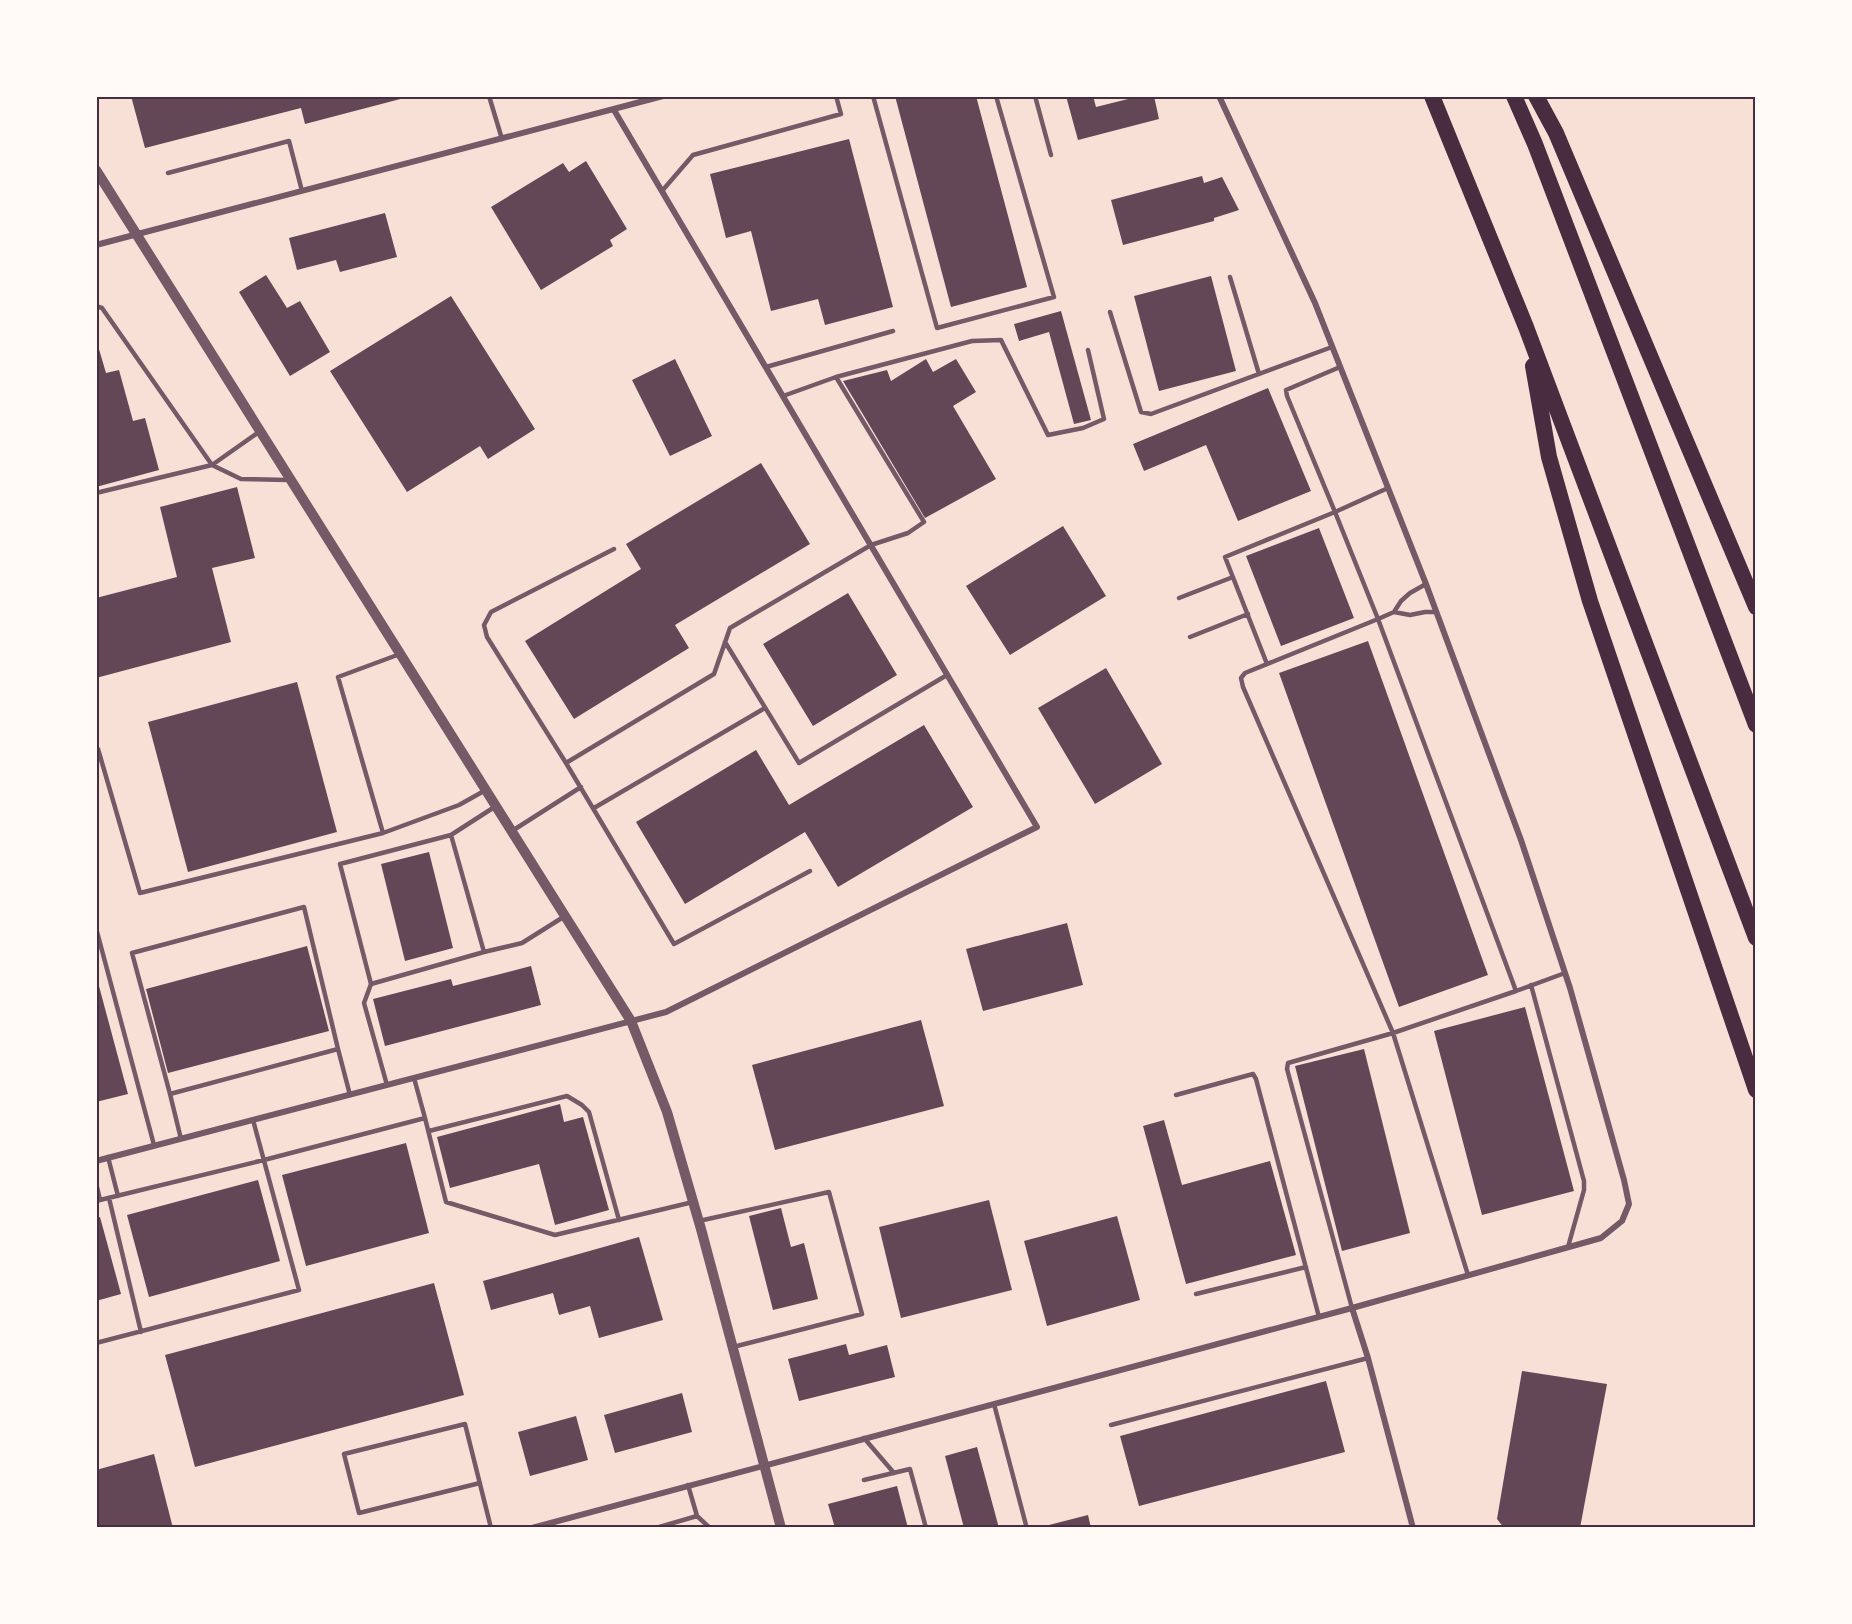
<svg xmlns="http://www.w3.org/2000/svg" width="1852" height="1624" font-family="'Zilla Slab',serif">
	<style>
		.building { fill: #644757 }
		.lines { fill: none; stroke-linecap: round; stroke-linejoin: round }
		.service { stroke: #755966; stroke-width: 4.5 }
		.minor { stroke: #755966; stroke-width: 6 }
		.tertiary { stroke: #755966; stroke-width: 10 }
		.motorway { stroke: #4a2c40; stroke-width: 16 }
		.neatline { fill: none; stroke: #4a2c40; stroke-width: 2 }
	</style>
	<rect width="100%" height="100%" fill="#f7e1d7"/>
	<path class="building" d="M 131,96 L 408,96 L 408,97 L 305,124 L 301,108 L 145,148 Z
		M 895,96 L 976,96 L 1027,287 L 951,307 Z
		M 1066,96 L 1093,96 L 1096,107 L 1140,96 L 1154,96 L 1159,119 L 1078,140 Z
		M 849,139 L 893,307 L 825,325 L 818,299 L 771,311 L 751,231 L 726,238 L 710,174 Z
		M 586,161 L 627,229 L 610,240 L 613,246 L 541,290 L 491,207 L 563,163 L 569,172 Z
		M 1202,176 L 1204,183 L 1222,177 L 1239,210 L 1214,218 L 1214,221 L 1123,245 L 1111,200 Z
		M 385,213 L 397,257 L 340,272 L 336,260 L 297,270 L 289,238 Z
		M 266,275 L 287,308 L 300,301 L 330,352 L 290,376 L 239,292 Z
		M 1211,276 L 1236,371 L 1159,391 L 1134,296 Z
		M 451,296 L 535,429 L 488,459 L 480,446 L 407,492 L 330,371 Z
		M 1061,311 L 1091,420 L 1074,424 L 1049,332 L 1019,341 L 1014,324 Z
		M 96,339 L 106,373 L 119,370 L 133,421 L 145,418 L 159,470 L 96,487 Z
		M 675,359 L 712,436 L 670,456 L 632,380 Z
		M 926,359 L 933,372 L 956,359 L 976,392 L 953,406 L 996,479 L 925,518 L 843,381 L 887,370 L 891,381 Z
		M 1268,388 L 1311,491 L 1238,521 L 1206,445 L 1144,471 L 1133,444 Z
		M 761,463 L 810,544 L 675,625 L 689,648 L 574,719 L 525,641 L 641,569 L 626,544 Z
		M 237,487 L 255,558 L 212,568 L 231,642 L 96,678 L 96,598 L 177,577 L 160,507 Z
		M 1063,526 L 1106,596 L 1010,655 L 966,586 Z
		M 1319,528 L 1354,618 L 1281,646 L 1246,556 Z
		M 848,593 L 897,675 L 813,726 L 763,644 Z
		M 1368,641 L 1488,975 L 1399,1007 L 1279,673 Z
		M 1106,668 L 1162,764 L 1095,804 L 1038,708 Z
		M 297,682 L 337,832 L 188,872 L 148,722 Z
		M 924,725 L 973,807 L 838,887 L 805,832 L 685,904 L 636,822 L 756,750 L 789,805 Z
		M 429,852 L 453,948 L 405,961 L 381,864 Z
		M 1067,923 L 1083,985 L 983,1011 L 966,949 Z
		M 307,946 L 329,1031 L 168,1073 L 146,989 Z
		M 531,966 L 541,1005 L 385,1046 L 373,999 L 451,979 L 453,986 Z
		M 96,975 L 128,1094 L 96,1102 Z
		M 1525,1007 L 1574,1191 L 1482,1215 L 1434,1031 Z
		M 921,1020 L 944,1106 L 775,1150 L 752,1065 Z
		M 1364,1049 L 1410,1233 L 1342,1251 L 1295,1066 Z
		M 560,1104 L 564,1122 L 583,1117 L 609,1210 L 555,1225 L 539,1164 L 450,1188 L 437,1137 Z
		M 1164,1120 L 1182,1185 L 1270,1161 L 1296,1255 L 1186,1284 L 1143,1126 Z
		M 406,1143 L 429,1233 L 306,1266 L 282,1175 Z
		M 258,1180 L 280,1261 L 149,1297 L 127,1215 Z
		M 989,1200 L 1012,1290 L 901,1318 L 879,1227 Z
		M 781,1208 L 791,1247 L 804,1243 L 818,1299 L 773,1310 L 749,1216 Z
		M 1117,1216 L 1140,1300 L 1047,1326 L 1024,1241 Z
		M 100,1217 L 121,1294 L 96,1301 L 96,1218 Z
		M 639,1237 L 663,1320 L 599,1338 L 590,1306 L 559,1315 L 553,1293 L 491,1310 L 483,1281 Z
		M 434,1283 L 464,1395 L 195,1467 L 165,1355 Z
		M 846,1344 L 849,1355 L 887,1345 L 895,1377 L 799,1401 L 788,1359 Z
		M 1522,1371 L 1607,1384 L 1580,1528 L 1504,1528 L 1497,1519 Z
		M 1326,1381 L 1345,1452 L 1139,1506 L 1120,1436 Z
		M 682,1393 L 692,1432 L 615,1453 L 604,1415 Z
		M 576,1416 L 588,1460 L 530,1476 L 518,1432 Z
		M 977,1447 L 999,1528 L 964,1528 L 945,1456 Z
		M 154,1454 L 173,1528 L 96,1528 L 96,1470 Z
		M 897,1486 L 908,1528 L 835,1528 L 828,1504 Z
		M 1088,1515 L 1091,1528 L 1041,1528 L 1041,1527 Z"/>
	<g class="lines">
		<path class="service" d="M 489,96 L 502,139
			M 873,96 L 937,328 L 1054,297 L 996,96
			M 1035,96 L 1051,155
			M 168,173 L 289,141 L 302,191
			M 662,191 L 693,155 L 841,114 L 836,96
			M 1230,277 L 1259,374
			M 96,306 L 102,308 L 212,465 L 259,432
			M 1110,312 L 1141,412 L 1151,414 L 1332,347
			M 766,367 L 893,331
			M 836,377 L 972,341 L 1001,340 L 1048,435 L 1083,428 L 1104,419 L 1088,350
			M 783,396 L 836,377 L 924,522 L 908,533 L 871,545 L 730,628 L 714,674 L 566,763 L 674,944 L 810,871
			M 1388,488 L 1335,512 L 1378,619 L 1394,612 L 1401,601 L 1410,593 L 1426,584
			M 96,493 L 212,465 L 241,479 L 288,480
			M 1179,598 L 1233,577
			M 1394,612 L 1410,615 L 1425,612 L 1436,612
			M 1190,637 L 1248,614
			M 725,642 L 799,763 L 947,675
			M 400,654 L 338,677 L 383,833 L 459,805 L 484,791
			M 1267,664 L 1225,557 L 1335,512 L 1287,396 L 1286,390 L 1340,367
			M 98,749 L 140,893 L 383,833
			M 566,763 L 487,637 L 484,625 L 491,612 L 614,549
			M 496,806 L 451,835 L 484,952 L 522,943 L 565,916
			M 594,808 L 765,708
			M 512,831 L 581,787
			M 451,835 L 340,864 L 371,984 L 484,952
			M 96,928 L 154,1145
			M 371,984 L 364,1003 L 387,1085
			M 1531,985 L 1584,1181 L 1584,1190 L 1568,1247
			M 1516,991 L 1565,973
			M 170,1094 L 132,953 L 304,907 L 338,1049
			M 1176,1095 L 1253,1074 L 1256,1079 L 1319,1317
			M 425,1118 L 446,1202 L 555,1235 L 693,1202
			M 429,1131 L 567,1096 L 582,1105 L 589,1112 L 619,1220
			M 181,1139 L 170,1094 L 338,1049 L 350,1095
			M 108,1157 L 118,1196
			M 96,1183 L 100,1200
			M 109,1198 L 141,1332
			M 96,1201 L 264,1160 L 425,1118 L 414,1078
			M 699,1221 L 829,1192 L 862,1314 L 733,1347
			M 1196,1294 L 1306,1267
			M 1352,1308 L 1287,1069 L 1288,1063 L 1393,1033 L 1516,991 L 1378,619 L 1245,673 L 1241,678 L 1243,687 L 1393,1033 L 1468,1275
			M 96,1343 L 299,1290 L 253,1120
			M 994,1404 L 1026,1525
			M 1111,1425 L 1368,1358
			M 864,1438 L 894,1473
			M 864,1480 L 910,1469 L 926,1528
			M 480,1483 L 359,1513 L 344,1454 L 465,1424 L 491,1528
			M 688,1485 L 697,1516 L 710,1528
			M 656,1528 L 697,1516"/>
		<path class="minor" d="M 96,245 L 663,96
			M 96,1161 L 666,1012 L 1037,827 L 614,110
			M 1352,1308 L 1368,1358 L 1413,1528
			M 532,1528 L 1352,1308 L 1601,1238 L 1622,1221 L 1629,1204 L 1624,1180 L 1570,988 L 1521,840 L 1426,584 L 1315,303 L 1219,96"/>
		<path class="tertiary" d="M 96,170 L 631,1021 L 667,1112 L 701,1229 L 781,1528"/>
		<path class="motorway" d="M 1432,96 L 1526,327 L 1756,938
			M 1514,96 L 1535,144 L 1756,725
			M 1536,96 L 1556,133 L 1756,607
			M 1533,366 L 1549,457 L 1590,601 L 1756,1090"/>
	</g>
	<rect width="1852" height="1624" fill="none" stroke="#fffaf5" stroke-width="195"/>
	<rect x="98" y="98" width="1656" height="1428" class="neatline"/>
</svg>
